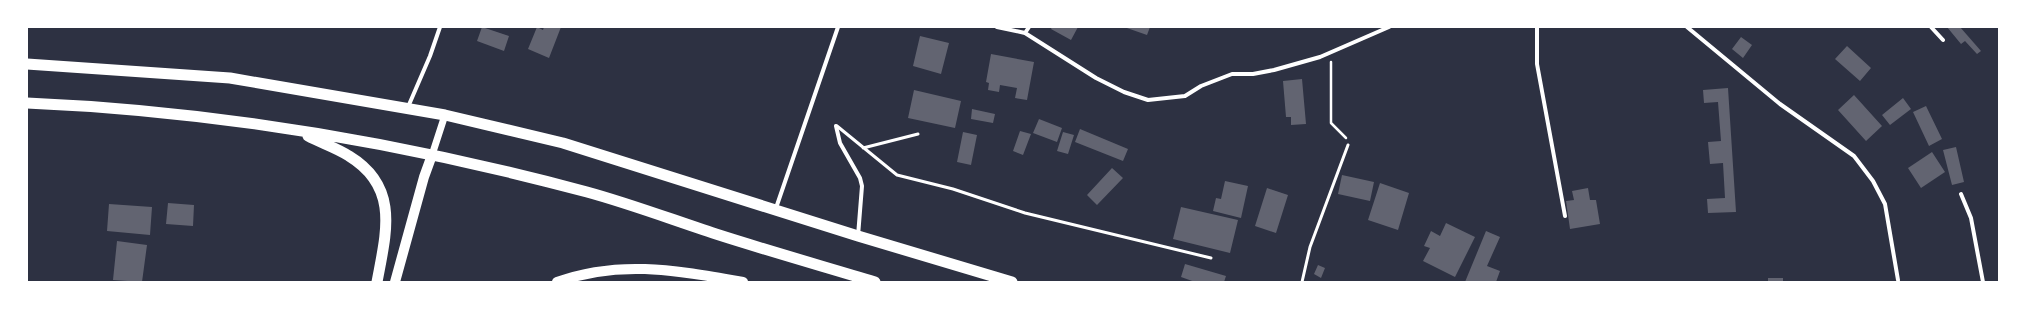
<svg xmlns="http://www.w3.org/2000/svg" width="2026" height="309" font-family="'IBM Plex Serif',serif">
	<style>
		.building { fill: #626471 }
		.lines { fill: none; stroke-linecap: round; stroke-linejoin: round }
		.path { stroke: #fff; stroke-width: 2.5 }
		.service { stroke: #fff; stroke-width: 3 }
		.minor { stroke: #fff; stroke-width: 4 }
		.tertiary { stroke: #fff; stroke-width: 7 }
		.primary { stroke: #fff; stroke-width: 10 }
		.trunk { stroke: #fff; stroke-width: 11 }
	</style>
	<rect width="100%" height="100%" fill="#2d3142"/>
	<path class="building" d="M 482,27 L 509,36 L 504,51 L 477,41 Z
		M 537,27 L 543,30 L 544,27 L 561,27 L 549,58 L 528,49 Z
		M 1052,27 L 1078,27 L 1071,40 L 1051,29 Z
		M 1124,27 L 1150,27 L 1147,35 Z
		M 1947,27 L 1960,27 L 1981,51 L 1977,54 L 1965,41 L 1961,44 Z
		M 920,36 L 949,43 L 941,74 L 913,66 Z
		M 1741,37 L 1752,45 L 1743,58 L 1732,49 Z
		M 1847,46 L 1871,68 L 1860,81 L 1835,59 Z
		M 991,54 L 1034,62 L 1027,100 L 1015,98 L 1017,88 L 1000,85 L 999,92 L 988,90 L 989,83 L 986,82 Z
		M 1302,79 L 1306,124 L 1291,125 L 1291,117 L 1286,117 L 1283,81 Z
		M 1728,88 L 1736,212 L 1708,213 L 1707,199 L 1725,198 L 1723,163 L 1710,164 L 1708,142 L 1721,141 L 1718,102 L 1704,103 L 1703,90 Z
		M 914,90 L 961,101 L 955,128 L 908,118 Z
		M 1854,95 L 1882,126 L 1866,141 L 1838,110 Z
		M 1903,98 L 1911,109 L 1890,125 L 1882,115 Z
		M 1926,106 L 1942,139 L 1929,146 L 1913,112 Z
		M 972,109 L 995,114 L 993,123 L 971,119 Z
		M 1039,119 L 1062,128 L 1057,142 L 1033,133 Z
		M 1080,129 L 1128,149 L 1123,161 L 1075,142 Z
		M 1020,131 L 1031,134 L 1023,155 L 1013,151 Z
		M 963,132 L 977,135 L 971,165 L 957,162 Z
		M 1063,132 L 1074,135 L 1068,154 L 1057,151 Z
		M 1956,147 L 1964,182 L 1952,185 L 1943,150 Z
		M 1932,152 L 1945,172 L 1921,188 L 1908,168 Z
		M 1112,168 L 1123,178 L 1097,205 L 1087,195 Z
		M 1342,175 L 1374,182 L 1370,201 L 1338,194 Z
		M 1225,181 L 1248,186 L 1241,218 L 1213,211 L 1216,198 L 1221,199 Z
		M 1380,183 L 1409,193 L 1398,230 L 1368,220 Z
		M 1267,188 L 1288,195 L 1276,233 L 1255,226 Z
		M 1588,188 L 1590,200 L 1596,200 L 1600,224 L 1570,229 L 1566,201 L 1574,200 L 1572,191 Z
		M 168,203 L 194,205 L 193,226 L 166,224 Z
		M 109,204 L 152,207 L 150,235 L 107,231 Z
		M 1181,207 L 1238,220 L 1230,253 L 1173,239 Z
		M 1446,223 L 1475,237 L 1455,277 L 1423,261 L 1430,248 L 1424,246 L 1431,231 L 1440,236 Z
		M 1486,231 L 1500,237 L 1487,266 L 1500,271 L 1496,282 L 1465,282 Z
		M 117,241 L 147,245 L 142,282 L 113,280 Z
		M 1185,264 L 1226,276 L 1224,282 L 1195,282 L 1181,277 Z
		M 1318,265 L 1325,268 L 1321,278 L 1314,274 Z
		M 1768,278 L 1783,278 L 1783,282 L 1768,282 Z"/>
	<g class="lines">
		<path class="path" d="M 1331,62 L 1331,123 L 1346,138"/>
		<path class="service" d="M 837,126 L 897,175 L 953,189 L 1025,213 L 1211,258
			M 863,148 L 918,134
			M 1302,282 L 1310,247 L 1348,145"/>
		<path class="minor" d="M 997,27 L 1025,33 L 1096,78 L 1124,92 L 1148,100 L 1185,96 L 1201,86 L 1232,74 L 1253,74 L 1274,70 L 1320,57 L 1389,27
			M 1537,27 L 1537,64 L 1565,216
			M 1687,27 L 1780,104 L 1854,156 L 1873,181 L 1885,204 L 1898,280
			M 1931,27 L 1943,40
			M 1025,33 L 1029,27
			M 408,107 L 430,56 L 440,27
			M 836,126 L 840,143 L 860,178 L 862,186 L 858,236
			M 1961,194 L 1971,218 L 1983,282
			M 776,208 L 838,27"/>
		<path class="tertiary" d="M 432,155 L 445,115"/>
		<path class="primary" d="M 395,282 L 424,177 L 432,155
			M 557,282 C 621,259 679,271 743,282"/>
		<path class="trunk" d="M 27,64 L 230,78 L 445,115 L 563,143 L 858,236 L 1012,282
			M 27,103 C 216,111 404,143 587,192 C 631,204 673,220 716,234 C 769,251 822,266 875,282
			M 308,136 C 321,143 337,148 349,156 C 400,187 386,233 377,282"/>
	</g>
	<rect width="2026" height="309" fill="none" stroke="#ffffff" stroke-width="56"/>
</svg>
